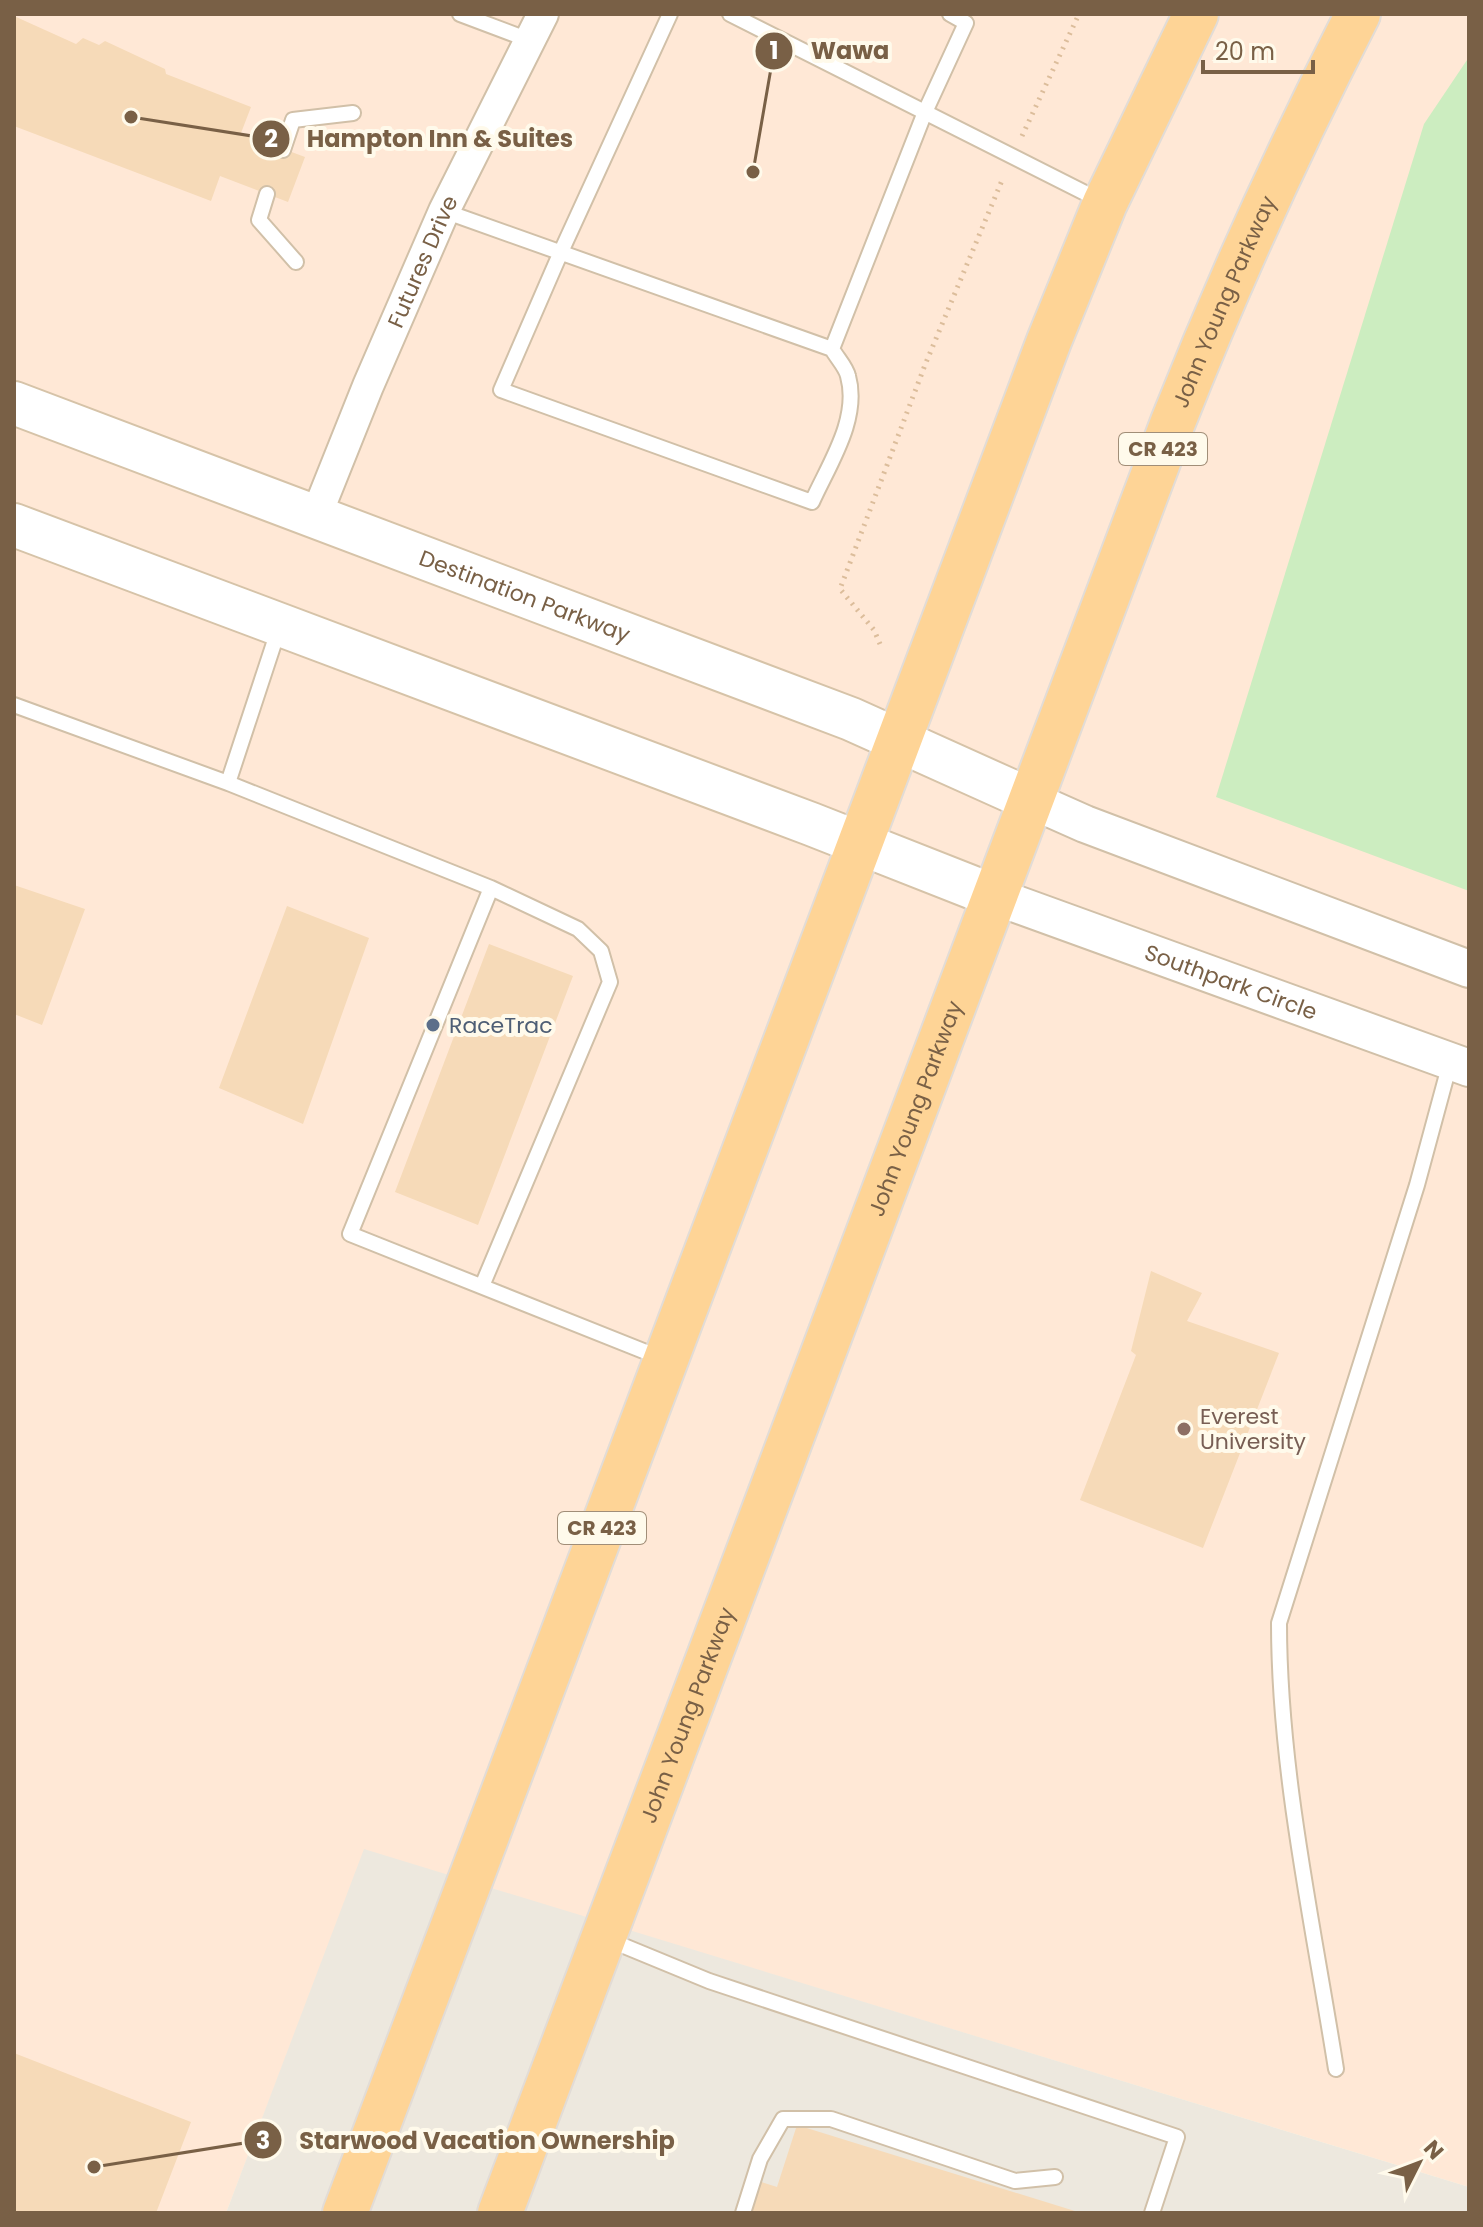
<svg xmlns="http://www.w3.org/2000/svg" width="1483" height="2227" font-family="Poppins,sans-serif">
	<style>
		.commercial { fill: #ffe8d6 }
		.industrial { fill: #ede8de }
		.green { fill: #ccedc0 }
		.building { fill: #f6dab8 }
		.lines { fill: none; stroke-linecap: round; stroke-linejoin: round }
		.service-casing { stroke: #d1c0a8; stroke-width: 18 }
		.minor-casing { stroke: #d1c0a8; stroke-width: 34 }
		.tertiary-casing { stroke: #d1c0a8; stroke-width: 40 }
		.secondary-casing { stroke: #d6c3a8; stroke-width: 46 }
		.trunk-casing { stroke: #e2dcd6; stroke-width: 48 }
		.path { stroke: #dcbd9b; stroke-width: 5; stroke-dasharray: 2 6; stroke-linecap: butt }
		.service { stroke: #fff; stroke-width: 14 }
		.minor { stroke: #fff; stroke-width: 30 }
		.tertiary { stroke: #fff; stroke-width: 36 }
		.secondary { stroke: #fff; stroke-width: 42 }
		.trunk { stroke: #fed496; stroke-width: 44 }
		.service-dot { fill: #5c6f8a; stroke: #fffaeb; stroke-width: 3 }
		.education-dot { fill: #8d6e63; stroke: #fffaeb; stroke-width: 3 }
		.labels { text-anchor: middle; dominant-baseline: central; stroke-width: 8; stroke-linejoin: round; paint-order: stroke }
		.shield { fill: #fffaeb; stroke: #a18e78; stroke-width: 2 }
		.shield-label { font-size: 20px; font-weight: bold; fill: #796046 }
		.street-label { font-size: 22px; fill: #796046; stroke: #fffaeb }
		.service-label { font-size: 22px; fill: #4e5e75; stroke: #fffaeb; text-anchor: start }
		.education-label { font-size: 22px; fill: #785e54; stroke: #fffaeb; text-anchor: start }
		.leader { fill: none; stroke: #796046; stroke-width: 3 }
		.callout-dot { fill: #796046; stroke: #fffaeb; stroke-width: 3 }
		.mark-label { font-size: 24px; text-anchor: middle; font-weight: bold; fill: #fff }
		.callout-label { font-size: 24px; text-anchor: middle; font-weight: bold; fill: #796046; stroke: #fffaeb; stroke-width: 8; stroke-linejoin: round; paint-order: stroke }
	</style>
	<rect width="100%" height="100%" fill="#fef8e3"/>
	<path class="commercial" d="M 14,14 L 1469,14 L 1469,2187 L 365,1850 L 226,2213 L 14,2213 Z"/>
	<path class="industrial" d="M 364,1849 L 1469,2187 L 1469,2213 L 226,2213 Z"/>
	<path class="green" d="M 1469,57 L 1469,891 L 1216,797 L 1424,124 Z"/>
	<path class="building" d="M 14,16 L 76,44 L 83,38 L 99,45 L 105,41 L 165,69 L 166,74 L 251,107 L 241,133 L 305,157 L 288,202 L 220,176 L 211,201 L 14,126 Z
		M 14,885 L 85,909 L 42,1025 L 14,1014 Z
		M 287,906 L 369,938 L 303,1124 L 219,1088 Z
		M 489,944 L 573,976 L 478,1225 L 395,1192 Z
		M 1151,1271 L 1202,1293 L 1187,1321 L 1279,1353 L 1203,1548 L 1080,1500 L 1136,1355 L 1131,1351 Z
		M 14,2053 L 191,2122 L 156,2213 L 14,2213 Z
		M 797,2125 L 1078,2212 L 1077,2213 L 735,2213 L 746,2177 L 777,2187 Z"/>
	<g class="lines">
		<g class="service-casing">
			<path id="service" d="M 460,14 L 529,40
				M 670,14 L 560,254 L 501,390 L 812,502 C 829,464 860,419 848,376 C 846,367 837,358 832,349 L 925,112 L 966,23 L 950,14
				M 730,14 L 1101,201
				M 283,150 L 293,120 L 353,113
				M 267,194 L 259,220 L 296,262
				M 444,211 L 832,349
				M 279,628 L 228,783 L 491,888 L 350,1234 L 661,1358
				M 14,705 L 228,783
				M 482,1286 L 610,982 L 601,951 L 578,929 L 491,888
				M 607,1939 L 709,1981 L 1177,2137 L 1152,2213
				M 1336,2069 C 1313,1923 1279,1771 1279,1623 L 1417,1185 L 1450,1063
				M 743,2213 L 760,2159 L 783,2119 L 831,2119 L 1015,2181 L 1055,2177"/>
		</g>
		<g class="minor-casing">
			<g id="minor">
				<path id="s1" d="M 316,516 L 368,386 L 444,211 L 543,14"/>
			</g>
		</g>
		<g class="tertiary-casing">
			<g id="tertiary">
				<path d="M 1031,800 L 1085,824 L 1469,969"/>
				<path id="s2" d="M 994,896 L 1469,1068"/>
			</g>
		</g>
		<g class="secondary-casing">
			<g id="secondary">
				<path id="s3" d="M 14,403 L 851,719 L 1031,800"/>
				<path d="M 14,525 L 811,824 L 994,896"/>
			</g>
		</g>
		<g class="trunk-casing">
			<g id="trunk">
				<path d="M 345,2213 L 1049,341 L 1105,203 L 1196,14"/>
				<path id="s4" d="M 500,2213 L 1173,422 C 1228,283 1290,147 1358,14"/>
			</g>
		</g>
		<path class="path" d="M 1022,136 L 1079,14
			M 880,644 L 874,630 L 840,589 L 925,365 L 1003,178"/>
		<use href="#service" class="service"/>
		<use href="#minor" class="minor"/>
		<use href="#tertiary" class="tertiary"/>
		<use href="#secondary" class="secondary"/>
		<use href="#trunk" class="trunk"/>
	</g>
	<circle class="service-dot" cx="433" cy="1025" r="8"/>
	<circle class="education-dot" cx="1184" cy="1429" r="8"/>
	<g class="labels">
		<g class="shield">
			<rect x="1119" y="433" width="88" height="32" rx="6"/>
			<rect x="558" y="1512" width="88" height="32" rx="6"/>
		</g>
		<g class="shield-label">
			<text x="1163" y="449">CR 423</text>
			<text x="602" y="1528">CR 423</text>
		</g>
		<g class="street-label">
			<text stroke="none"><textPath href="#s1" startOffset="276">Futures Drive</textPath></text>
			<text stroke="none"><textPath href="#s4" startOffset="2044">John Young Parkway</textPath></text>
			<text stroke="none"><textPath href="#s3" startOffset="546">Destination Parkway</textPath></text>
			<text stroke="none"><textPath href="#s2" startOffset="252">Southpark Circle</textPath></text>
			<text stroke="none"><textPath href="#s4" startOffset="1180">John Young Parkway</textPath></text>
			<text stroke="none"><textPath href="#s4" startOffset="532">John Young Parkway</textPath></text>
		</g>
		<g class="service-label">
			<text x="449" y="1025">RaceTrac</text>
		</g>
		<g class="education-label">
			<text x="1200" y="1416">Everest<tspan x="1200" dy="25">University</tspan></text>
		</g>
	</g>
	<path class="leader" d="M753 172L774 51M131 117L271 139M94 2167L263 2140"/>
	<g class="callout-dot">
		<circle cx="753" cy="172" r="8"/>
		<circle cx="131" cy="117" r="8"/>
		<circle cx="94" cy="2167" r="8"/>
		<circle cx="774" cy="51" r="20"/>
		<circle cx="271" cy="139" r="20"/>
		<circle cx="263" cy="2140" r="20"/>
	</g>
	<g class="mark-label">
		<text x="774" y="59">1</text>
		<text x="271" y="147">2</text>
		<text x="263" y="2149">3</text>
	</g>
	<g class="callout-label">
		<text x="850" y="59">Wawa</text>
		<text x="440" y="147">Hampton Inn &amp; Suites</text>
		<text x="487" y="2149">Starwood Vacation Ownership</text>
	</g>
	<rect width="1483" height="2227" fill="none" stroke="#796046" stroke-width="32"/>
	<g transform="translate(1419 2163) rotate(48)" stroke="#fffaeb" stroke-width="6" paint-order="stroke">
	<path d="M0-6L14 30L0 20L-14 30Z" fill="#796046"/>
	<text y="-12" font-size="22" font-weight="bold" text-anchor="middle" fill="#796046">N</text>
	</g>
	<path d="M1203 60v12h110v-12" fill="none" stroke="#796046" stroke-width="4"/>
	<text x="1215" y="60" font-size="24" fill="#796046" stroke="#fffaeb" stroke-width="6" paint-order="stroke">20 m</text>
</svg>
